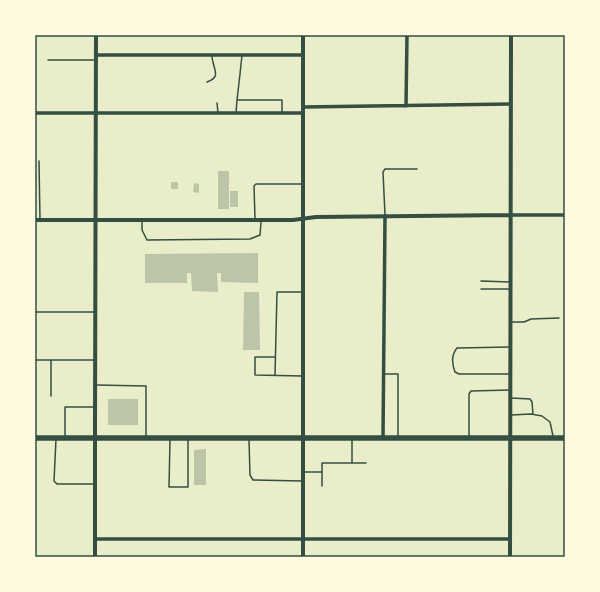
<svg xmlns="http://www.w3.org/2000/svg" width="600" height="592" font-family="Arial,sans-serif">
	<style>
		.building { fill: #bcc5a7 }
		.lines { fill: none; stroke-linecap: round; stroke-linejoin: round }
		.service { stroke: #344e41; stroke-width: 1.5 }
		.minor { stroke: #344e41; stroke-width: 3.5 }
		.tertiary { stroke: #344e41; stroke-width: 4 }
		.primary { stroke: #344e41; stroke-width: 5.5 }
		.neatline { fill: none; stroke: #344e41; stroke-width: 1.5 }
	</style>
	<rect width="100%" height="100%" fill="#e9edc9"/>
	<path class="building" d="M 218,171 L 229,171 L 229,209 L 218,209 Z
		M 171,182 L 178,182 L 178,189 L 171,189 Z
		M 194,183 L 199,184 L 199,193 L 193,192 Z
		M 230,191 L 238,191 L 238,207 L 230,207 Z
		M 258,253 L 258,283 L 221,282 L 221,273 L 217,273 L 218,292 L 192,291 L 191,273 L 187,273 L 187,283 L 145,283 L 145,254 Z
		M 244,292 L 259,292 L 260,350 L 243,350 Z
		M 108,399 L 138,399 L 138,425 L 108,425 Z
		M 206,449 L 206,485 L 194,485 L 194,450 Z"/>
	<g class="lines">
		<path class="service" d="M 242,55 L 240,74 L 237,100 L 282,100 L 282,112
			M 48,60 L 96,60
			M 207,82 C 220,77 215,72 213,62 C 212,60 212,57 212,55
			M 217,103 L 218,113
			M 236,113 L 237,100
			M 39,161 L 40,220
			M 385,215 L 383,172 L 385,169 L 417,169
			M 255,218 L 254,186 L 256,184 L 303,184
			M 142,220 L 142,230 L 147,240 L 250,239 L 260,235 L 261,222
			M 481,281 L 510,282
			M 481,289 L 510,289
			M 35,312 L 95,312
			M 512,322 L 524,322 L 531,319 L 559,318
			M 275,357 L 255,357 L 255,375 L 302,376
			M 35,360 L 95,360
			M 51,360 L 51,396
			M 384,374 L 398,374 L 398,436
			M 510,374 L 459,374 L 455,372 C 452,364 451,355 457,348 L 510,347
			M 275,375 L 277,292 L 303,292
			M 96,385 L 146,386 L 146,436
			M 511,398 L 530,399 L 532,402 L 533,414
			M 511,415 L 531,414 L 542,416 L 550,422 L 553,436
			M 65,436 L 65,407 L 94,407
			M 469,436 L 469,394 L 471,391 L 510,390
			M 56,439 L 54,481 L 57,484 L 95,484
			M 170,440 L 169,487 L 188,487 L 188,440
			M 249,440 L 250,475 L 253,480 L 302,481
			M 352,463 L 352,440
			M 305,472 L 322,472 L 322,463 L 366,463
			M 322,486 L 322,472"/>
		<path class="minor" d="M 96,55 L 303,55
			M 406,106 L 407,35
			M 303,107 L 510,104
			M 35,113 L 303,113
			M 510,215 L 565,215
			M 383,438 L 385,216
			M 95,539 L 510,539"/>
		<path class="tertiary" d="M 35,220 L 293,220 L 316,217 L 510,215
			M 95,557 L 95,423 L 96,35
			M 303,557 L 303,35
			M 510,557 L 511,35"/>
		<path class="primary" d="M 35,438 L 565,438"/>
	</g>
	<rect width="600" height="592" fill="none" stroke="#fefae0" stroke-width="72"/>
	<rect x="36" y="36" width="528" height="520" class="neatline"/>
</svg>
